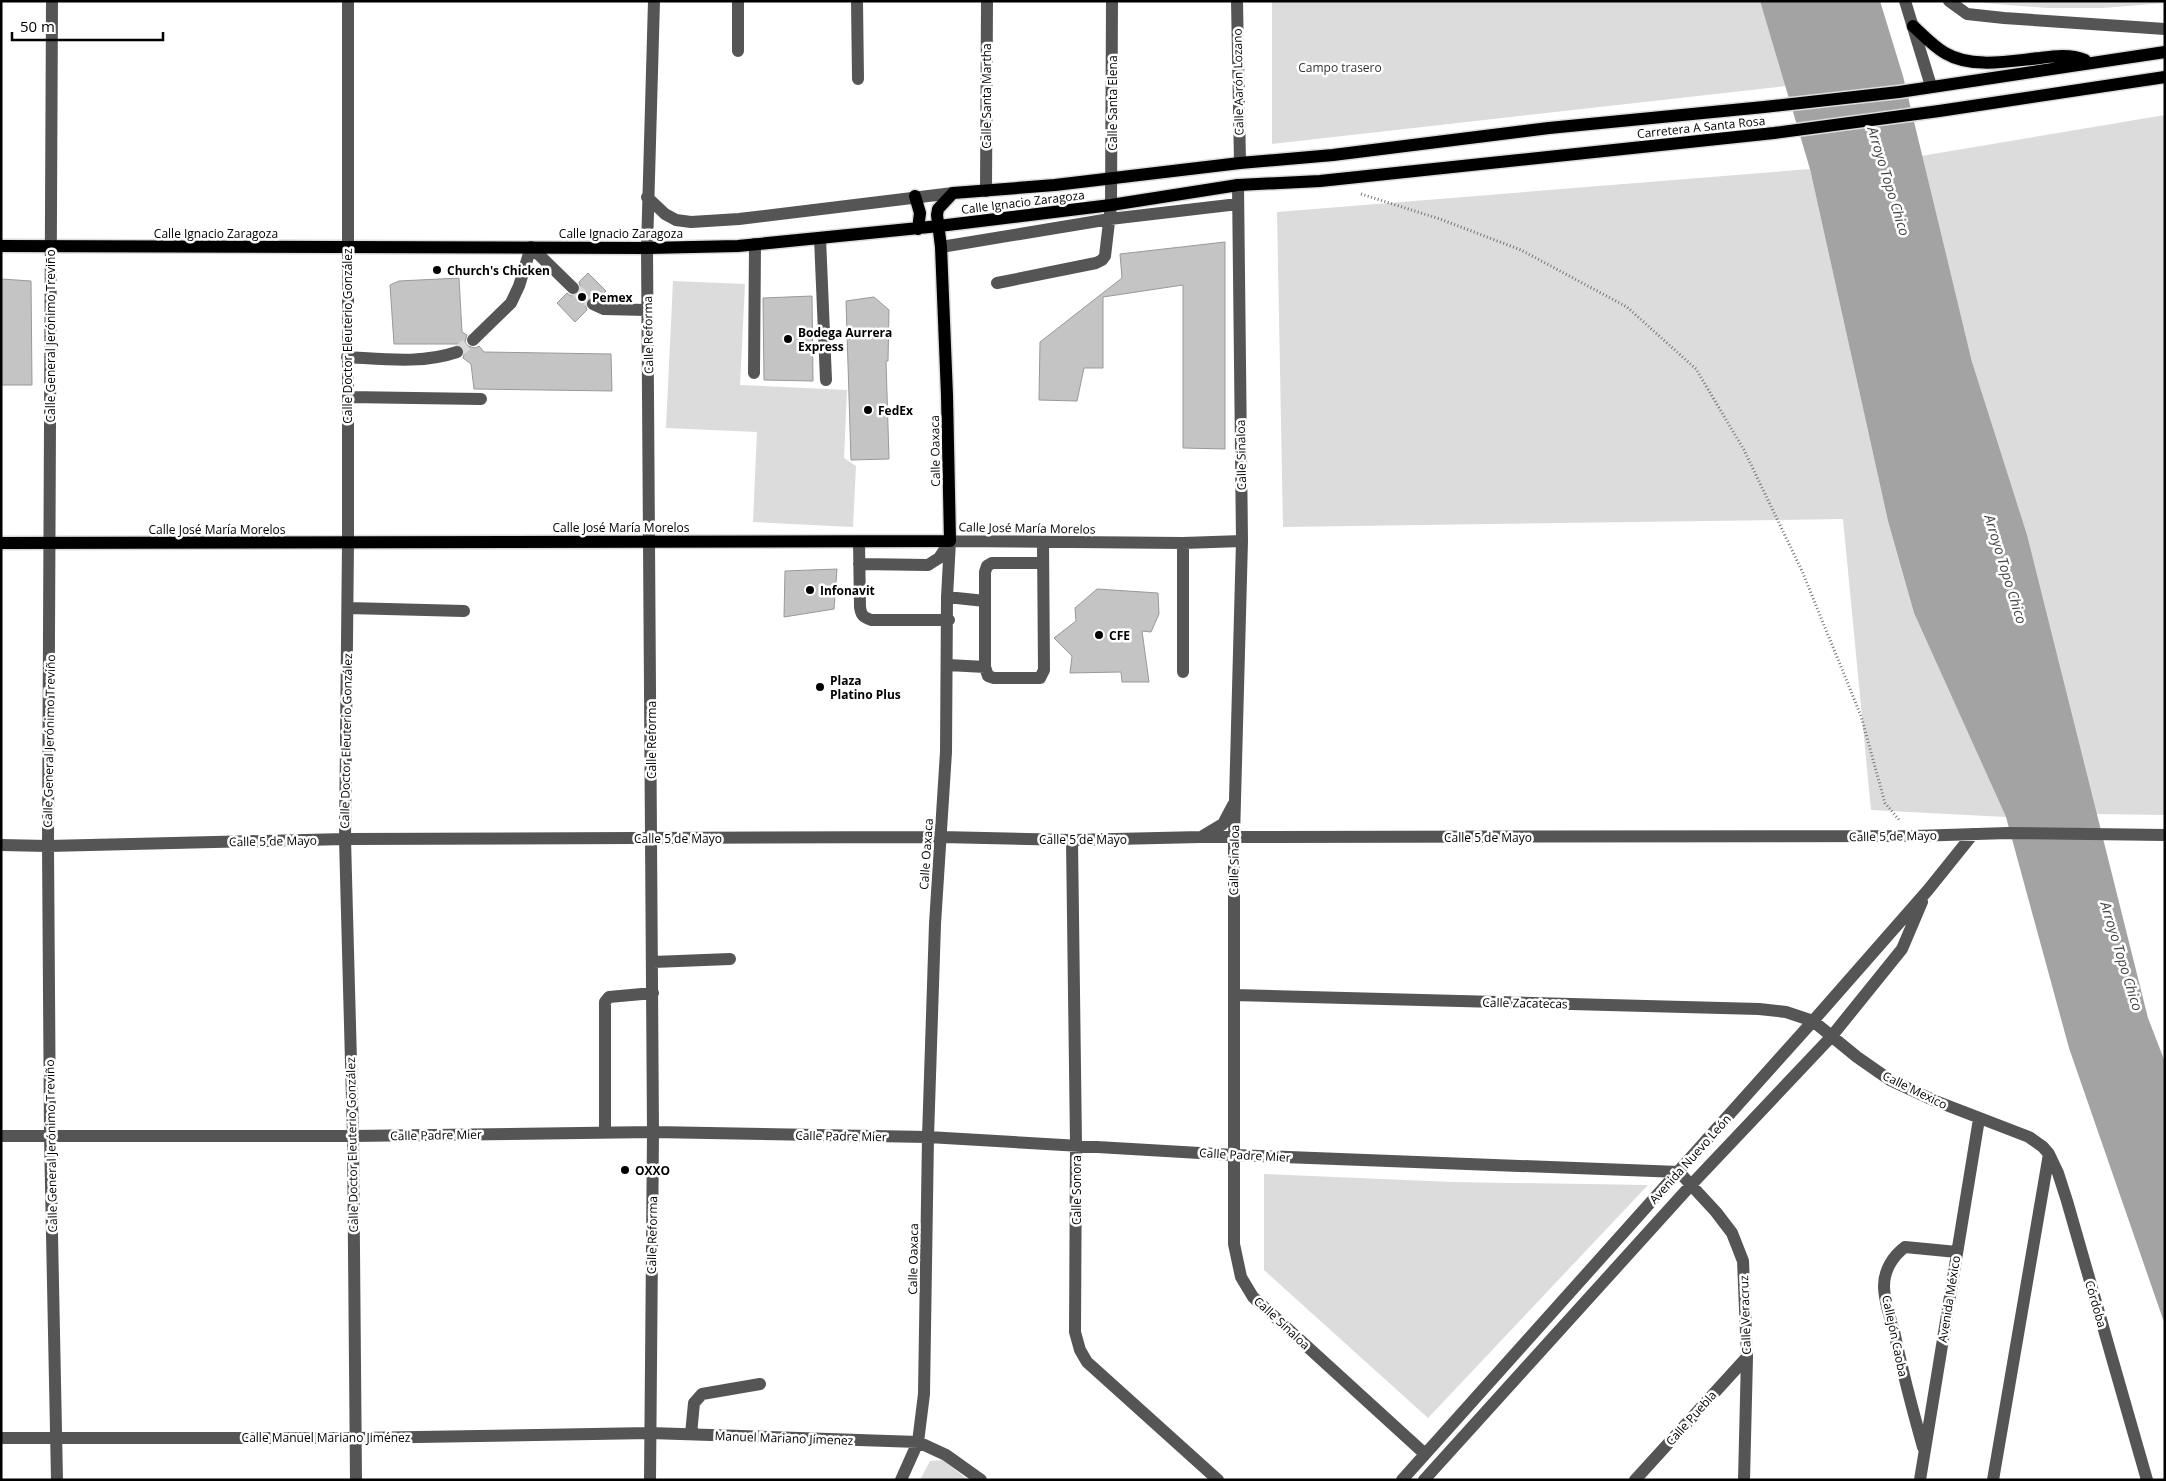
<svg xmlns="http://www.w3.org/2000/svg" width="2166" height="1481" font-family="'Open Sans',sans-serif">
	<style>
		.green { fill: #dcdcdc }
		.water { fill: #a3a3a3 }
		.building { fill: #c4c4c4; stroke: #999 }
		.lines { fill: none; stroke-linecap: round; stroke-linejoin: round }
		.minor-tunnel { stroke: #d9d9d9; stroke-width: 12; stroke-dasharray: 12 6; stroke-linecap: butt }
		.major-casing { stroke: #dbdbdb; stroke-width: 15 }
		.path { stroke: #777; stroke-width: 3; stroke-dasharray: 1 2.5; stroke-linecap: butt }
		.minor { stroke: #555; stroke-width: 12 }
		.major { stroke: #000; stroke-width: 12 }
		.poi-dot { fill: #000; stroke: #fff; stroke-width: 2 }
		.labels { text-anchor: middle; dominant-baseline: central; stroke-width: 5; stroke-linejoin: round; paint-order: stroke }
		.park-label { font-size: 12px; fill: #333; stroke: #fff }
		.street-label { font-size: 12px; fill: #000; stroke: #fff }
		.poi-label { font-size: 12px; font-weight: bold; fill: #000; stroke: #fff; text-anchor: start }
		.water-label { font-size: 14px; font-style: italic; fill: #444; stroke: #fff }
	</style>
	<rect width="100%" height="100%" fill="#fff"/>
	<path class="green" d="M 1272,1 L 1760,1 L 1786,86 L 1272,144 Z
		M 1980,1 L 2165,1 L 2165,3 L 2103,8 L 2046,8 L 1984,3 Z
		M 2165,115 L 2165,815 L 2096,814 L 1972,362 L 1921,156 Z
		M 1810,169 L 1888,521 L 1914,613 L 2006,817 L 1871,810 L 1843,519 L 1283,527 L 1277,212 Z
		M 673,281 L 745,284 L 740,385 L 847,390 L 844,458 L 856,466 L 853,527 L 753,522 L 757,432 L 666,428 Z
		M 1264,1174 L 1452,1182 L 1648,1185 L 1428,1418 L 1264,1270 Z
		M 943,1460 L 968,1480 L 920,1480 L 930,1461 Z"/>
	<path class="water" d="M 1760,1 L 1880,1 L 1903,76 L 1972,362 L 2027,535 L 2148,1018 L 2165,1062 L 2165,1325 L 2069,1048 L 2006,817 L 1914,613 L 1888,521 L 1810,169 Z"/>
	<path class="building" d="M 1225,242 L 1225,449 L 1183,448 L 1183,285 L 1103,297 L 1103,368 L 1084,368 L 1077,401 L 1039,400 L 1040,342 L 1122,278 L 1120,254 Z
		M 588,273 L 606,291 L 599,298 L 593,296 L 588,298 L 585,304 L 587,310 L 575,322 L 557,303 L 567,293 L 571,296 L 578,294 L 581,290 L 579,282 Z
		M 459,278 L 462,332 L 467,335 L 465,342 L 468,346 L 475,348 L 479,346 L 484,352 L 611,354 L 612,391 L 474,389 L 471,364 L 463,358 L 465,350 L 459,344 L 394,344 L 390,285 L 399,281 Z
		M 1,279 L 31,281 L 32,385 L 1,385 Z
		M 812,296 L 813,381 L 764,380 L 763,298 Z
		M 874,297 L 889,310 L 888,361 L 886,361 L 889,459 L 851,460 L 846,301 Z
		M 837,569 L 834,609 L 784,617 L 785,571 Z
		M 1097,589 L 1158,593 L 1159,614 L 1151,632 L 1142,631 L 1149,682 L 1122,682 L 1121,672 L 1070,673 L 1072,656 L 1054,638 L 1076,621 L 1075,608 Z"/>
	<g class="lines">
		<path class="minor-tunnel" d="M 573,288 L 593,304
			M 457,352 L 473,340"/>
		<g class="major-casing">
			<path id="major" d="M 1913,26 C 1923,35 1933,46 1945,53 C 1972,69 2010,61 2040,58 C 2055,56 2070,54 2085,60
				M 915,196 L 920,213 L 918,229
				M 1,246 L 647,248 L 738,246 L 939,226 L 1111,205 L 1238,185 L 1320,181 L 1774,133 L 1939,111 L 2165,77
				M 1,543 L 950,541 L 947,395 L 941,247 L 937,215 L 938,209 L 953,193 L 1055,185 L 1240,163 L 1333,155 L 1549,128 L 1764,107 L 1899,92 L 2165,52"/>
		</g>
		<path class="path" d="M 1361,194 L 1440,219 L 1521,250 L 1627,307 L 1696,369 L 1744,450 L 1802,571 L 1861,716 L 1885,803 L 1900,821"/>
		<path class="minor" d="M 52,1 L 48,846 L 50,1136 L 57,1480
			M 348,1 L 348,543 L 345,839 L 353,1136 L 356,1480
			M 857,1 L 858,79
			M 1237,1 L 1240,163
			M 1905,1 L 1931,86
			M 1949,1 L 1967,14 L 2004,18 L 2165,29
			M 738,51 L 738,1
			M 1238,185 L 1242,541 L 1234,837 L 1234,1244 L 1241,1277 L 1253,1297 L 1425,1454
			M 986,191 L 987,1
			M 647,197 L 665,214 L 676,220 L 691,222 L 739,219 L 953,193
			M 820,238 L 826,380
			M 531,247 L 573,288
			M 941,247 L 1110,219 L 1238,204
			M 997,283 L 1096,263 L 1102,260 L 1105,256 L 1111,205 L 1112,1
			M 593,304 L 604,309 L 647,310
			M 473,340 L 511,303 L 519,286 L 531,247
			M 347,357 C 384,359 422,364 457,352
			M 754,373 L 755,244
			M 348,397 L 481,399
			M 950,541 L 1183,543 L 1242,541
			M 859,542 L 860,607 C 861,615 863,617 871,620 L 949,620
			M 1043,542 L 1044,670 L 1040,678 L 994,678 L 988,676 L 985,667 L 985,572 L 987,566 L 992,563 L 1043,563
			M 859,564 L 928,565 L 939,558 L 949,543
			M 947,597 L 985,601
			M 348,608 L 464,611
			M 948,665 L 985,667
			M 1183,672 L 1183,543
			M 1203,836 L 1223,824 L 1233,805
			M 1072,840 L 1076,1144 L 1075,1332 L 1080,1350 L 1087,1362 L 1218,1480
			M 1,845 L 48,846 L 345,839 L 941,837 L 1072,840 L 1201,837 L 1914,836 L 2008,833 L 2165,835
			M 653,962 L 730,959
			M 1234,995 L 1759,1009 L 1786,1012 L 1813,1021 L 1857,1057 L 1890,1080 L 1933,1100 L 2029,1137 L 2043,1147 L 2049,1154 L 2058,1173 L 2067,1201 L 2147,1480
			M 605,1133 L 605,1002 L 609,997 L 653,993
			M 1,1136 L 353,1136 L 653,1132 L 928,1137 L 1234,1155 L 1679,1172 L 1716,1212 L 1732,1233 L 1743,1261 L 1747,1357 L 1744,1480
			M 691,1434 L 694,1403 L 702,1394 L 760,1384
			M 1,1438 L 356,1438 L 650,1433 L 918,1442 L 946,1455 L 981,1480
			M 1923,1447 C 1912,1408 1902,1370 1894,1331 C 1890,1317 1884,1301 1884,1286 C 1884,1270 1893,1256 1905,1247 L 1957,1252
			M 650,1480 L 653,1132 L 647,248 L 654,1
			M 901,1480 L 918,1442 L 924,1394 L 928,1137 L 935,924 L 946,752 L 947,597 L 950,541
			M 1402,1480 L 1813,1021 L 1928,890 L 1973,834
			M 1424,1480 L 1691,1185 L 1831,1037 L 1902,949 L 1922,902
			M 1635,1480 L 1747,1357
			M 1920,1480 L 1979,1119
			M 1993,1480 L 2049,1154"/>
		<use href="#major" class="major"/>
	</g>
	<g class="poi-dot">
		<circle cx="437" cy="270" r="5"/>
		<circle cx="582" cy="297" r="5"/>
		<circle cx="788" cy="339" r="5"/>
		<circle cx="868" cy="410" r="5"/>
		<circle cx="810" cy="590" r="5"/>
		<circle cx="1099" cy="635" r="5"/>
		<circle cx="820" cy="687" r="5"/>
		<circle cx="625" cy="1170" r="5"/>
	</g>
	<g class="labels">
		<g class="park-label">
			<text x="1340" y="67">Campo trasero</text>
		</g>
		<g class="street-label">
			<text transform="translate(1238 82) rotate(-91)">Calle Aarón Lozano</text>
			<text transform="translate(986 96) rotate(-90)">Calle Santa Martha</text>
			<text transform="translate(1112 103) rotate(-90)">Calle Santa Elena</text>
			<text transform="translate(1701 127) rotate(-6)">Carretera A Santa Rosa</text>
			<text transform="translate(1023 202) rotate(-7)">Calle Ignacio Zaragoza</text>
			<text x="216" y="233">Calle Ignacio Zaragoza</text>
			<text x="621" y="233">Calle Ignacio Zaragoza</text>
			<text transform="translate(648 335) rotate(-91)">Calle Reforma</text>
			<text transform="translate(50 336) rotate(-90)">Calle General Jerónimo Treviño</text>
			<text transform="translate(347 336) rotate(-90)">Calle Doctor Eleuterio González</text>
			<text transform="translate(935 451) rotate(-91)">Calle Oaxaca</text>
			<text transform="translate(1241 455) rotate(-91)">Calle Sinaloa</text>
			<text x="621" y="527">Calle José María Morelos</text>
			<text transform="translate(1027 528) rotate(1)">Calle José María Morelos</text>
			<text x="217" y="529">Calle José María Morelos</text>
			<text transform="translate(651 740) rotate(-90)">Calle Reforma</text>
			<text transform="translate(49 741) rotate(-89)">Calle General Jerónimo Treviño</text>
			<text transform="translate(346 741) rotate(-89)">Calle Doctor Eleuterio González</text>
			<text transform="translate(1893 836) rotate(-1)">Calle 5 de Mayo</text>
			<text x="1488" y="837">Calle 5 de Mayo</text>
			<text x="678" y="838">Calle 5 de Mayo</text>
			<text x="1083" y="839">Calle 5 de Mayo</text>
			<text transform="translate(273 841) rotate(-1)">Calle 5 de Mayo</text>
			<text transform="translate(926 854) rotate(-86)">Calle Oaxaca</text>
			<text transform="translate(1234 860) rotate(-89)">Calle Sinaloa</text>
			<text transform="translate(1525 1003) rotate(1)">Calle Zacatecas</text>
			<text transform="translate(1915 1090) rotate(26)">Calle Mexico</text>
			<text transform="translate(436 1135) rotate(-1)">Calle Padre Mier</text>
			<text transform="translate(841 1136) rotate(1)">Calle Padre Mier</text>
			<text transform="translate(352 1145) rotate(-91)">Calle Doctor Eleuterio González</text>
			<text transform="translate(51 1146) rotate(-91)">Calle General Jerónimo Treviño</text>
			<text transform="translate(1245 1155) rotate(3)">Calle Padre Mier</text>
			<text transform="translate(1690 1159) rotate(-48)">Avenida Nuevo León</text>
			<text transform="translate(1076 1190) rotate(-90)">Calle Sonora</text>
			<text transform="translate(652 1235) rotate(-89)">Calle Reforma</text>
			<text transform="translate(913 1259) rotate(-89)">Calle Oaxaca</text>
			<text transform="translate(1949 1299) rotate(-81)">Avenida México</text>
			<text transform="translate(2096 1304) rotate(74)">Córdoba</text>
			<text transform="translate(1745 1315) rotate(-92)">Calle Veracruz</text>
			<text transform="translate(1282 1323) rotate(43)">Calle Sinaloa</text>
			<text transform="translate(1895 1336) rotate(78)">Callejón Caoba</text>
			<text transform="translate(1691 1418) rotate(-48)">Calle Puebla</text>
			<text x="326" y="1437">Calle Manuel Mariano Jiménez</text>
			<text transform="translate(784 1438) rotate(2)">Manuel Mariano Jimenez</text>
		</g>
		<g class="poi-label">
			<text x="447" y="270">Church's Chicken</text>
			<text x="592" y="297">Pemex</text>
			<text x="798" y="332">Bodega Aurrera<tspan x="798" dy="14">Express</tspan></text>
			<text x="878" y="410">FedEx</text>
			<text x="820" y="590">Infonavit</text>
			<text x="1109" y="635">CFE</text>
			<text x="830" y="680">Plaza<tspan x="830" dy="14">Platino Plus</tspan></text>
			<text x="635" y="1170">OXXO</text>
		</g>
		<g class="water-label">
			<text transform="translate(1889 181) rotate(73)">Arroyo Topo Chico</text>
			<text transform="translate(2006 569) rotate(73)">Arroyo Topo Chico</text>
			<text transform="translate(2122 956) rotate(73)">Arroyo Topo Chico</text>
		</g>
	</g>
	<rect width="2166" height="1481" fill="none" stroke="#000000" stroke-width="5"/>
	<path d="M12 32v8h151v-8" fill="none" stroke="#000000" stroke-width="2.5"/>
	<text x="20" y="32" font-size="15" fill="#000000" stroke="#ffffff" stroke-width="4" paint-order="stroke">50 m</text>
</svg>
